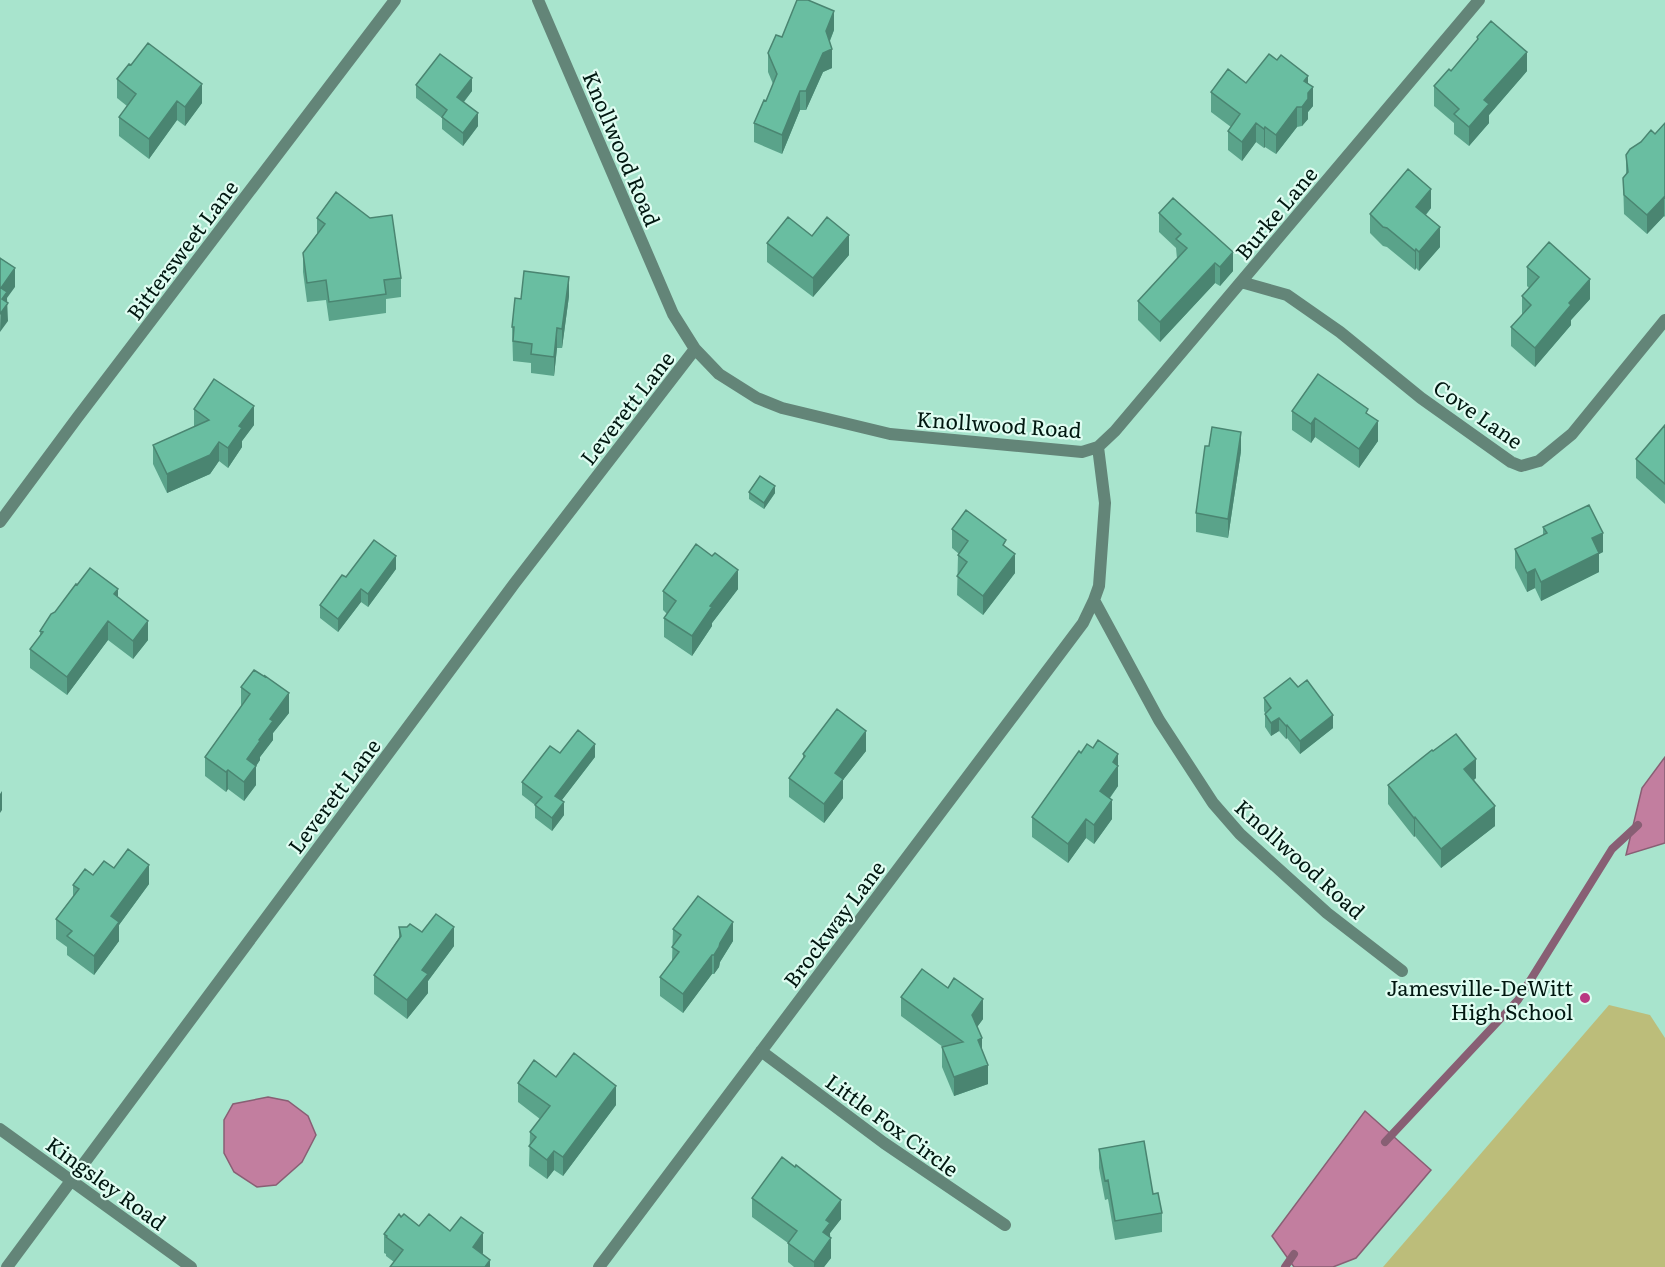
<svg xmlns="http://www.w3.org/2000/svg" width="1665" height="1267" font-family="Literata,serif">
	<style>
		.green { fill: #bcbd7a }
		.water { fill: #c27e9f; stroke: #885f74; stroke-width: 1.5 }
		.lines { fill: none; stroke-linecap: round; stroke-linejoin: round }
		.stream { stroke: #885f74; stroke-width: 8 }
		.street { stroke: #638578; stroke-width: 12 }
		.wall { fill: #5aa38a }
		.shaded-wall { fill: #4a8571 }
		.building { fill: #69bea1; stroke: #4a8571; stroke-width: 1.5 }
		.poi-dot { fill: #b93882; stroke: #e0fdf2; stroke-width: 2 }
		.labels { text-anchor: middle; dominant-baseline: central; stroke-width: 4.5; stroke-linejoin: round; paint-order: stroke }
		.street-label { font-size: 21px; fill: #011710; stroke: #e0fdf2 }
		.poi-label { font-size: 21px; fill: #011710; stroke: #e0fdf2; text-anchor: end }
	</style>
	<rect width="100%" height="100%" fill="#a8e4cd"/>
	<path class="green" d="M 1609,1005 L 1650,1015 L 1665,1038 L 1665,1267 L 1383,1267 Z"/>
	<path class="water" d="M 1665,757 L 1665,843 L 1626,855 L 1642,788 Z
		M 268,1097 L 288,1101 L 308,1116 L 316,1135 L 302,1162 L 276,1185 L 257,1187 L 234,1172 L 224,1153 L 224,1120 L 233,1104 Z
		M 1365,1111 L 1431,1170 L 1356,1258 L 1333,1267 L 1294,1267 L 1272,1236 Z"/>
	<g class="lines">
		<path class="stream" d="M 1385,1142 L 1518,1000 L 1612,849 L 1638,825
			M 1285,1267 L 1294,1254"/>
		<path class="street" d="M 538,0 L 673,314 L 695,349 L 719,374 L 757,398 L 782,408 L 890,434 L 1082,452 L 1098,447 L 1115,431 L 1479,0
			M 1241,282 L 1287,295 L 1340,332 L 1421,398 L 1511,462 L 1521,466 L 1539,461 L 1572,434 L 1665,320
			M 1098,447 L 1105,503 L 1099,586 L 1094,600 L 1159,720 L 1213,803 L 1240,834 L 1327,913 L 1402,971
			M 0,522 L 77,418 L 395,0
			M 761,1051 L 884,1143 L 1005,1225
			M 0,1129 L 191,1267
			M 7,1267 L 514,584 L 695,349
			M 599,1267 L 1083,623 L 1094,600"/>
	</g>
	<path class="wall" d="M 834,30 L 830,41 L 832,68 L 823,72 L 806,110 L 800,110 L 782,154 L 754,142 L 754,123 L 766,101 L 773,84 L 768,72 L 768,53 L 782,37 Z
		M 1477,37 L 1527,71 L 1489,115 L 1489,123 L 1469,146 L 1454,134 L 1454,123 L 1434,106 L 1434,86 L 1451,71 L 1477,40 Z
		M 117,79 L 202,103 L 185,126 L 177,120 L 149,159 L 119,136 L 119,117 L 127,106 L 117,98 Z
		M 1246,83 L 1308,84 L 1313,106 L 1308,112 L 1308,119 L 1302,126 L 1297,127 L 1276,154 L 1265,147 L 1264,148 L 1256,142 L 1242,161 L 1228,150 L 1228,131 L 1231,127 L 1211,112 L 1211,92 Z
		M 416,85 L 472,91 L 464,102 L 478,126 L 463,146 L 442,129 L 442,118 L 416,98 Z
		M 1665,123 L 1665,217 L 1664,216 L 1647,234 L 1624,214 L 1623,178 L 1626,174 L 1626,155 L 1655,134 Z
		M 1431,208 L 1426,215 L 1440,247 L 1419,271 L 1416,268 L 1415,270 L 1387,247 L 1383,246 L 1370,233 L 1370,214 Z
		M 1159,213 L 1233,271 L 1220,286 L 1215,283 L 1160,342 L 1138,320 L 1138,301 L 1177,259 L 1176,248 L 1159,232 Z
		M 317,218 L 401,278 L 401,297 L 386,299 L 386,313 L 329,321 L 326,300 L 307,302 L 303,272 L 303,253 L 317,234 Z
		M 812,236 L 849,255 L 813,297 L 767,262 L 767,243 Z
		M 1527,267 L 1590,299 L 1571,320 L 1571,325 L 1535,367 L 1511,346 L 1511,327 L 1522,315 L 1522,296 L 1529,288 L 1527,286 Z
		M 569,296 L 562,348 L 557,348 L 554,376 L 531,373 L 531,363 L 513,361 L 512,327 L 521,299 Z
		M 194,409 L 254,425 L 242,441 L 242,447 L 228,468 L 219,461 L 210,474 L 167,493 L 153,464 L 153,445 L 194,427 Z
		M 1292,411 L 1368,415 L 1378,441 L 1359,468 L 1315,437 L 1311,443 L 1292,430 Z
		M 1665,425 L 1665,504 L 1636,478 L 1636,459 Z
		M 1241,451 L 1228,538 L 1196,532 L 1196,513 Z
		M 749,492 L 775,493 L 764,509 L 749,499 Z
		M 1543,527 L 1603,552 L 1599,554 L 1599,572 L 1541,601 L 1535,588 L 1527,592 L 1515,568 L 1515,549 L 1543,535 Z
		M 952,529 L 1006,547 L 1015,573 L 983,615 L 957,595 L 958,555 L 959,554 L 952,548 Z
		M 396,569 L 368,607 L 361,602 L 338,632 L 320,618 L 320,605 L 346,577 Z
		M 77,585 L 118,597 L 148,640 L 133,659 L 108,640 L 67,695 L 30,668 L 30,649 L 40,636 L 40,631 Z
		M 738,589 L 712,623 L 712,626 L 692,656 L 664,637 L 664,618 L 667,614 L 663,610 L 663,591 Z
		M 241,687 L 289,713 L 273,733 L 273,740 L 260,757 L 260,760 L 256,766 L 256,785 L 244,801 L 228,789 L 226,792 L 205,776 L 205,757 L 241,707 Z
		M 1264,698 L 1333,728 L 1300,754 L 1287,738 L 1286,739 L 1279,731 L 1271,736 L 1265,727 L 1265,713 L 1264,711 Z
		M 866,751 L 843,780 L 843,798 L 824,823 L 789,797 L 789,778 L 803,760 L 803,754 Z
		M 1433,751 L 1476,778 L 1474,780 L 1495,826 L 1441,868 L 1415,836 L 1414,837 L 1388,804 L 1388,785 Z
		M 560,753 L 595,757 L 561,801 L 564,815 L 552,831 L 535,818 L 535,805 L 522,795 L 522,782 Z
		M 1081,753 L 1118,754 L 1118,786 L 1110,798 L 1112,819 L 1094,844 L 1086,838 L 1068,863 L 1032,837 L 1032,817 Z
		M 114,868 L 149,884 L 119,925 L 119,941 L 94,975 L 67,955 L 67,947 L 56,939 L 56,919 L 73,897 L 73,885 L 93,875 Z
		M 399,927 L 422,932 L 454,946 L 428,981 L 428,993 L 407,1019 L 374,994 L 374,975 L 399,938 Z
		M 673,929 L 733,941 L 720,962 L 719,967 L 714,974 L 712,974 L 683,1013 L 660,996 L 660,977 L 672,961 Z
		M 901,997 L 983,1019 L 977,1027 L 988,1084 L 954,1096 L 942,1067 L 942,1047 L 943,1047 L 901,1016 Z
		M 556,1077 L 616,1105 L 563,1176 L 554,1170 L 547,1179 L 529,1166 L 530,1132 L 540,1119 L 518,1102 L 518,1083 Z
		M 1099,1149 L 1153,1194 L 1162,1213 L 1162,1232 L 1115,1240 L 1108,1199 L 1105,1200 L 1099,1168 Z
		M 752,1198 L 841,1219 L 830,1233 L 831,1258 L 824,1267 L 794,1267 L 788,1262 L 788,1243 L 752,1217 Z
		M 401,1217 L 419,1226 L 450,1231 L 483,1253 L 482,1254 L 490,1267 L 394,1262 L 386,1256 L 386,1254 L 384,1253 L 384,1234 Z"/>
	<path class="shaded-wall" d="M 834,11 L 834,30 L 826,50 L 826,31 Z
		M 832,49 L 832,68 L 823,72 L 806,110 L 806,91 L 823,53 Z
		M 1527,52 L 1527,71 L 1489,115 L 1489,123 L 1469,146 L 1469,127 L 1484,100 Z
		M 1308,76 L 1308,93 L 1313,87 L 1313,106 L 1308,112 L 1308,119 L 1302,126 L 1302,107 L 1304,81 Z
		M 472,78 L 472,91 L 457,110 L 457,97 Z
		M 202,84 L 202,103 L 185,126 L 185,107 Z
		M 800,91 L 800,110 L 782,154 L 782,135 Z
		M 177,101 L 177,120 L 149,159 L 149,139 Z
		M 1297,107 L 1297,127 L 1276,154 L 1276,135 Z
		M 478,113 L 478,126 L 463,146 L 463,133 Z
		M 1256,123 L 1256,142 L 1242,161 L 1242,142 Z
		M 1265,127 L 1265,147 L 1264,148 L 1264,129 Z
		M 1431,189 L 1431,208 L 1416,226 L 1416,207 Z
		M 1664,197 L 1664,216 L 1647,234 L 1647,215 Z
		M 1440,227 L 1440,247 L 1419,271 L 1419,252 Z
		M 849,235 L 849,255 L 813,297 L 813,278 Z
		M 1416,249 L 1416,268 L 1415,270 L 1415,251 Z
		M 1233,252 L 1233,271 L 1220,286 L 1220,267 Z
		M 1215,263 L 1215,283 L 1160,342 L 1160,322 Z
		M 15,268 L 15,287 L 7,298 L 8,321 L 0,332 L 1,288 Z
		M 569,277 L 569,296 L 562,348 L 562,329 Z
		M 1590,279 L 1590,299 L 1571,320 L 1571,325 L 1535,367 L 1535,348 L 1569,303 Z
		M 557,328 L 557,348 L 554,376 L 554,357 Z
		M 254,406 L 254,425 L 242,441 L 242,447 L 228,468 L 228,448 L 239,426 Z
		M 1315,418 L 1315,437 L 1311,443 L 1311,424 Z
		M 1378,421 L 1378,441 L 1359,468 L 1359,449 Z
		M 1241,432 L 1241,451 L 1228,538 L 1228,519 Z
		M 219,442 L 219,461 L 210,474 L 167,493 L 167,474 Z
		M 775,486 L 775,493 L 764,509 L 764,503 Z
		M 1603,533 L 1603,552 L 1599,554 L 1599,572 L 1541,601 L 1541,582 L 1592,538 Z
		M 1015,554 L 1015,573 L 983,615 L 983,596 Z
		M 396,556 L 396,569 L 368,607 L 368,594 Z
		M 1535,569 L 1535,588 L 1527,592 L 1527,573 Z
		M 738,570 L 738,589 L 712,623 L 712,626 L 692,656 L 692,636 L 710,606 Z
		M 118,589 L 118,607 L 114,594 Z
		M 361,589 L 361,602 L 338,632 L 338,619 Z
		M 108,621 L 108,640 L 67,695 L 67,677 Z
		M 148,621 L 148,640 L 133,659 L 133,641 Z
		M 289,693 L 289,713 L 273,733 L 273,740 L 260,757 L 260,760 L 256,766 L 256,785 L 244,801 L 244,782 L 247,759 L 259,740 L 270,719 Z
		M 1333,715 L 1333,728 L 1300,754 L 1300,741 Z
		M 1279,718 L 1279,731 L 1271,736 L 1271,723 Z
		M 1287,725 L 1287,738 L 1286,739 L 1286,726 Z
		M 866,731 L 866,751 L 843,780 L 843,798 L 824,823 L 824,804 L 835,773 Z
		M 595,744 L 595,757 L 555,809 L 555,796 Z
		M 1118,754 L 1118,786 L 1100,811 L 1100,791 L 1113,762 Z
		M 1476,759 L 1476,778 L 1464,788 L 1464,769 Z
		M 228,770 L 228,789 L 226,792 L 226,772 Z
		M 2,791 L 2,810 L 0,813 L 0,794 Z
		M 1112,800 L 1112,819 L 1094,844 L 1094,825 Z
		M 564,802 L 564,815 L 552,831 L 552,818 Z
		M 1495,806 L 1495,826 L 1441,868 L 1441,849 Z
		M 1415,817 L 1415,836 L 1414,837 L 1414,818 Z
		M 1086,819 L 1086,838 L 1068,863 L 1068,844 Z
		M 149,865 L 149,884 L 119,925 L 119,941 L 94,975 L 94,956 L 111,916 Z
		M 733,922 L 733,941 L 720,962 L 719,967 L 714,974 L 714,955 L 720,943 Z
		M 454,927 L 454,946 L 428,981 L 428,993 L 407,1019 L 407,1000 L 422,970 Z
		M 712,955 L 712,974 L 683,1013 L 683,994 Z
		M 983,999 L 983,1019 L 972,1034 L 972,1015 Z
		M 982,1038 L 982,1058 L 978,1040 Z
		M 988,1065 L 988,1084 L 954,1096 L 954,1077 Z
		M 616,1086 L 616,1105 L 563,1176 L 563,1157 Z
		M 554,1151 L 554,1170 L 547,1179 L 547,1160 Z
		M 841,1200 L 841,1219 L 830,1233 L 830,1240 L 831,1238 L 831,1258 L 824,1267 L 814,1267 L 814,1262 L 823,1232 L 826,1220 Z
		M 483,1233 L 483,1253 L 473,1266 L 473,1247 Z
		M 490,1260 L 490,1267 L 485,1267 Z"/>
	<path class="building" d="M 797,0 L 808,0 L 834,11 L 826,31 L 832,49 L 823,53 L 806,91 L 800,91 L 782,135 L 754,123 L 764,100 L 766,101 L 777,74 L 768,53 L 776,35 L 782,37 Z
		M 1491,21 L 1527,52 L 1484,100 L 1489,104 L 1469,127 L 1454,114 L 1459,109 L 1434,86 L 1449,69 L 1451,71 L 1478,39 L 1477,37 Z
		M 148,43 L 202,84 L 185,107 L 177,101 L 149,139 L 119,117 L 136,94 L 117,79 L 129,64 L 131,65 Z
		M 440,54 L 472,78 L 457,97 L 478,113 L 463,133 L 442,117 L 447,110 L 416,85 Z
		M 1269,54 L 1277,60 L 1281,55 L 1308,76 L 1304,81 L 1313,87 L 1308,93 L 1308,99 L 1302,107 L 1297,107 L 1276,135 L 1265,127 L 1264,129 L 1256,123 L 1242,142 L 1228,131 L 1240,114 L 1211,92 L 1228,69 L 1246,83 Z
		M 1665,123 L 1665,198 L 1664,197 L 1647,215 L 1624,195 L 1623,178 L 1628,172 L 1626,155 L 1630,149 L 1641,142 L 1651,130 L 1655,134 Z
		M 1408,169 L 1431,189 L 1416,207 L 1440,227 L 1419,252 L 1416,249 L 1415,251 L 1387,228 L 1383,227 L 1370,214 Z
		M 336,192 L 370,218 L 392,215 L 401,278 L 384,280 L 386,294 L 329,302 L 326,280 L 307,283 L 303,253 L 325,224 L 317,218 Z
		M 1173,198 L 1233,252 L 1220,267 L 1215,263 L 1160,322 L 1138,301 L 1187,248 L 1176,239 L 1181,234 L 1159,213 Z
		M 788,217 L 812,236 L 827,217 L 849,235 L 813,278 L 767,243 Z
		M 1549,242 L 1590,279 L 1569,303 L 1571,305 L 1535,348 L 1511,327 L 1531,305 L 1522,296 L 1539,277 L 1527,267 Z
		M 0,258 L 15,268 L 1,288 L 7,292 L 2,299 L 8,303 L 0,314 Z
		M 524,271 L 569,277 L 562,329 L 557,328 L 554,357 L 531,354 L 532,344 L 513,341 L 514,327 L 512,327 L 515,298 L 521,299 Z
		M 1318,374 L 1368,409 L 1366,413 L 1378,421 L 1359,449 L 1315,418 L 1311,424 L 1292,411 Z
		M 214,379 L 254,406 L 239,426 L 242,428 L 228,448 L 219,442 L 210,455 L 167,474 L 153,445 L 209,420 L 194,409 Z
		M 1665,425 L 1665,484 L 1636,459 Z
		M 1212,427 L 1241,432 L 1228,519 L 1196,513 L 1205,446 L 1209,446 Z
		M 760,476 L 775,486 L 764,503 L 749,492 Z
		M 1589,505 L 1603,533 L 1592,538 L 1599,553 L 1541,582 L 1535,569 L 1527,573 L 1515,549 L 1547,533 L 1543,527 Z
		M 966,510 L 1006,540 L 1003,545 L 1015,554 L 983,596 L 957,576 L 967,562 L 958,555 L 968,541 L 952,529 Z
		M 374,540 L 396,556 L 368,594 L 361,589 L 338,619 L 320,605 L 342,575 L 346,577 Z
		M 696,544 L 712,556 L 715,553 L 738,570 L 710,606 L 712,607 L 692,636 L 664,618 L 676,601 L 663,591 Z
		M 90,568 L 118,589 L 114,594 L 148,621 L 133,641 L 108,621 L 67,677 L 30,649 L 43,632 L 40,631 L 51,614 L 55,612 L 76,584 L 77,585 Z
		M 254,670 L 265,677 L 265,676 L 289,693 L 270,719 L 273,721 L 259,740 L 260,741 L 247,759 L 256,766 L 244,782 L 228,770 L 226,772 L 205,757 L 250,694 L 241,687 Z
		M 1290,678 L 1298,687 L 1307,680 L 1333,715 L 1300,741 L 1287,725 L 1286,726 L 1279,718 L 1271,723 L 1265,714 L 1271,708 L 1264,698 Z
		M 837,709 L 866,731 L 835,773 L 843,779 L 824,804 L 789,778 L 805,756 L 803,754 Z
		M 578,730 L 595,744 L 555,796 L 564,802 L 552,818 L 535,805 L 542,797 L 522,782 L 550,746 L 560,753 Z
		M 1456,734 L 1476,759 L 1464,769 L 1495,806 L 1441,849 L 1415,817 L 1414,818 L 1388,785 L 1432,750 L 1433,751 Z
		M 1098,740 L 1118,754 L 1113,762 L 1118,766 L 1100,791 L 1112,800 L 1094,825 L 1086,819 L 1068,844 L 1032,817 L 1079,751 L 1081,753 L 1087,744 L 1093,748 Z
		M 128,849 L 149,865 L 111,916 L 119,922 L 94,956 L 67,936 L 72,931 L 56,919 L 79,889 L 73,885 L 85,869 L 93,875 L 104,861 L 114,868 Z
		M 698,896 L 733,922 L 720,943 L 719,947 L 714,955 L 712,955 L 683,994 L 660,977 L 679,952 L 672,947 L 681,935 L 673,929 Z
		M 436,914 L 454,927 L 422,970 L 428,974 L 407,1000 L 374,975 L 401,936 L 399,927 L 407,927 L 410,924 L 422,932 Z
		M 922,969 L 948,988 L 954,978 L 983,999 L 972,1015 L 982,1038 L 978,1040 L 988,1065 L 954,1077 L 942,1047 L 963,1042 L 901,997 Z
		M 574,1053 L 616,1086 L 563,1157 L 554,1151 L 547,1160 L 529,1146 L 536,1137 L 530,1132 L 550,1106 L 518,1083 L 534,1060 L 556,1077 Z
		M 1144,1141 L 1153,1194 L 1158,1193 L 1162,1213 L 1115,1221 L 1108,1180 L 1105,1181 L 1099,1149 Z
		M 782,1157 L 795,1167 L 796,1165 L 841,1200 L 826,1220 L 830,1223 L 823,1232 L 831,1238 L 814,1262 L 788,1243 L 797,1231 L 752,1198 Z
		M 399,1214 L 401,1217 L 404,1214 L 419,1226 L 429,1214 L 450,1231 L 461,1217 L 483,1233 L 473,1247 L 490,1260 L 485,1267 L 390,1267 L 403,1250 L 386,1237 L 387,1236 L 384,1234 Z"/>
	<circle class="poi-dot" cx="1585" cy="998" r="6"/>
	<g class="labels">
		<g class="street-label">
			<text transform="translate(623 148) rotate(67)">Knollwood Road</text>
			<text transform="translate(1275 212) rotate(-50)">Burke Lane</text>
			<text transform="translate(181 249) rotate(-53)">Bittersweet Lane</text>
			<text transform="translate(626 407) rotate(-52)">Leverett Lane</text>
			<text transform="translate(1479 413) rotate(35)">Cove Lane</text>
			<text transform="translate(999 423) rotate(4)">Knollwood Road</text>
			<text transform="translate(333 795) rotate(-53)">Leverett Lane</text>
			<text transform="translate(1301 858) rotate(42)">Knollwood Road</text>
			<text transform="translate(833 923) rotate(-53)">Brockway Lane</text>
			<text transform="translate(893 1124) rotate(36)">Little Fox Circle</text>
			<text transform="translate(107 1182) rotate(36)">Kingsley Road</text>
		</g>
		<g class="poi-label">
			<text x="1573" y="986">Jamesville-DeWitt<tspan x="1573" dy="24">High School</tspan></text>
		</g>
	</g>
</svg>
